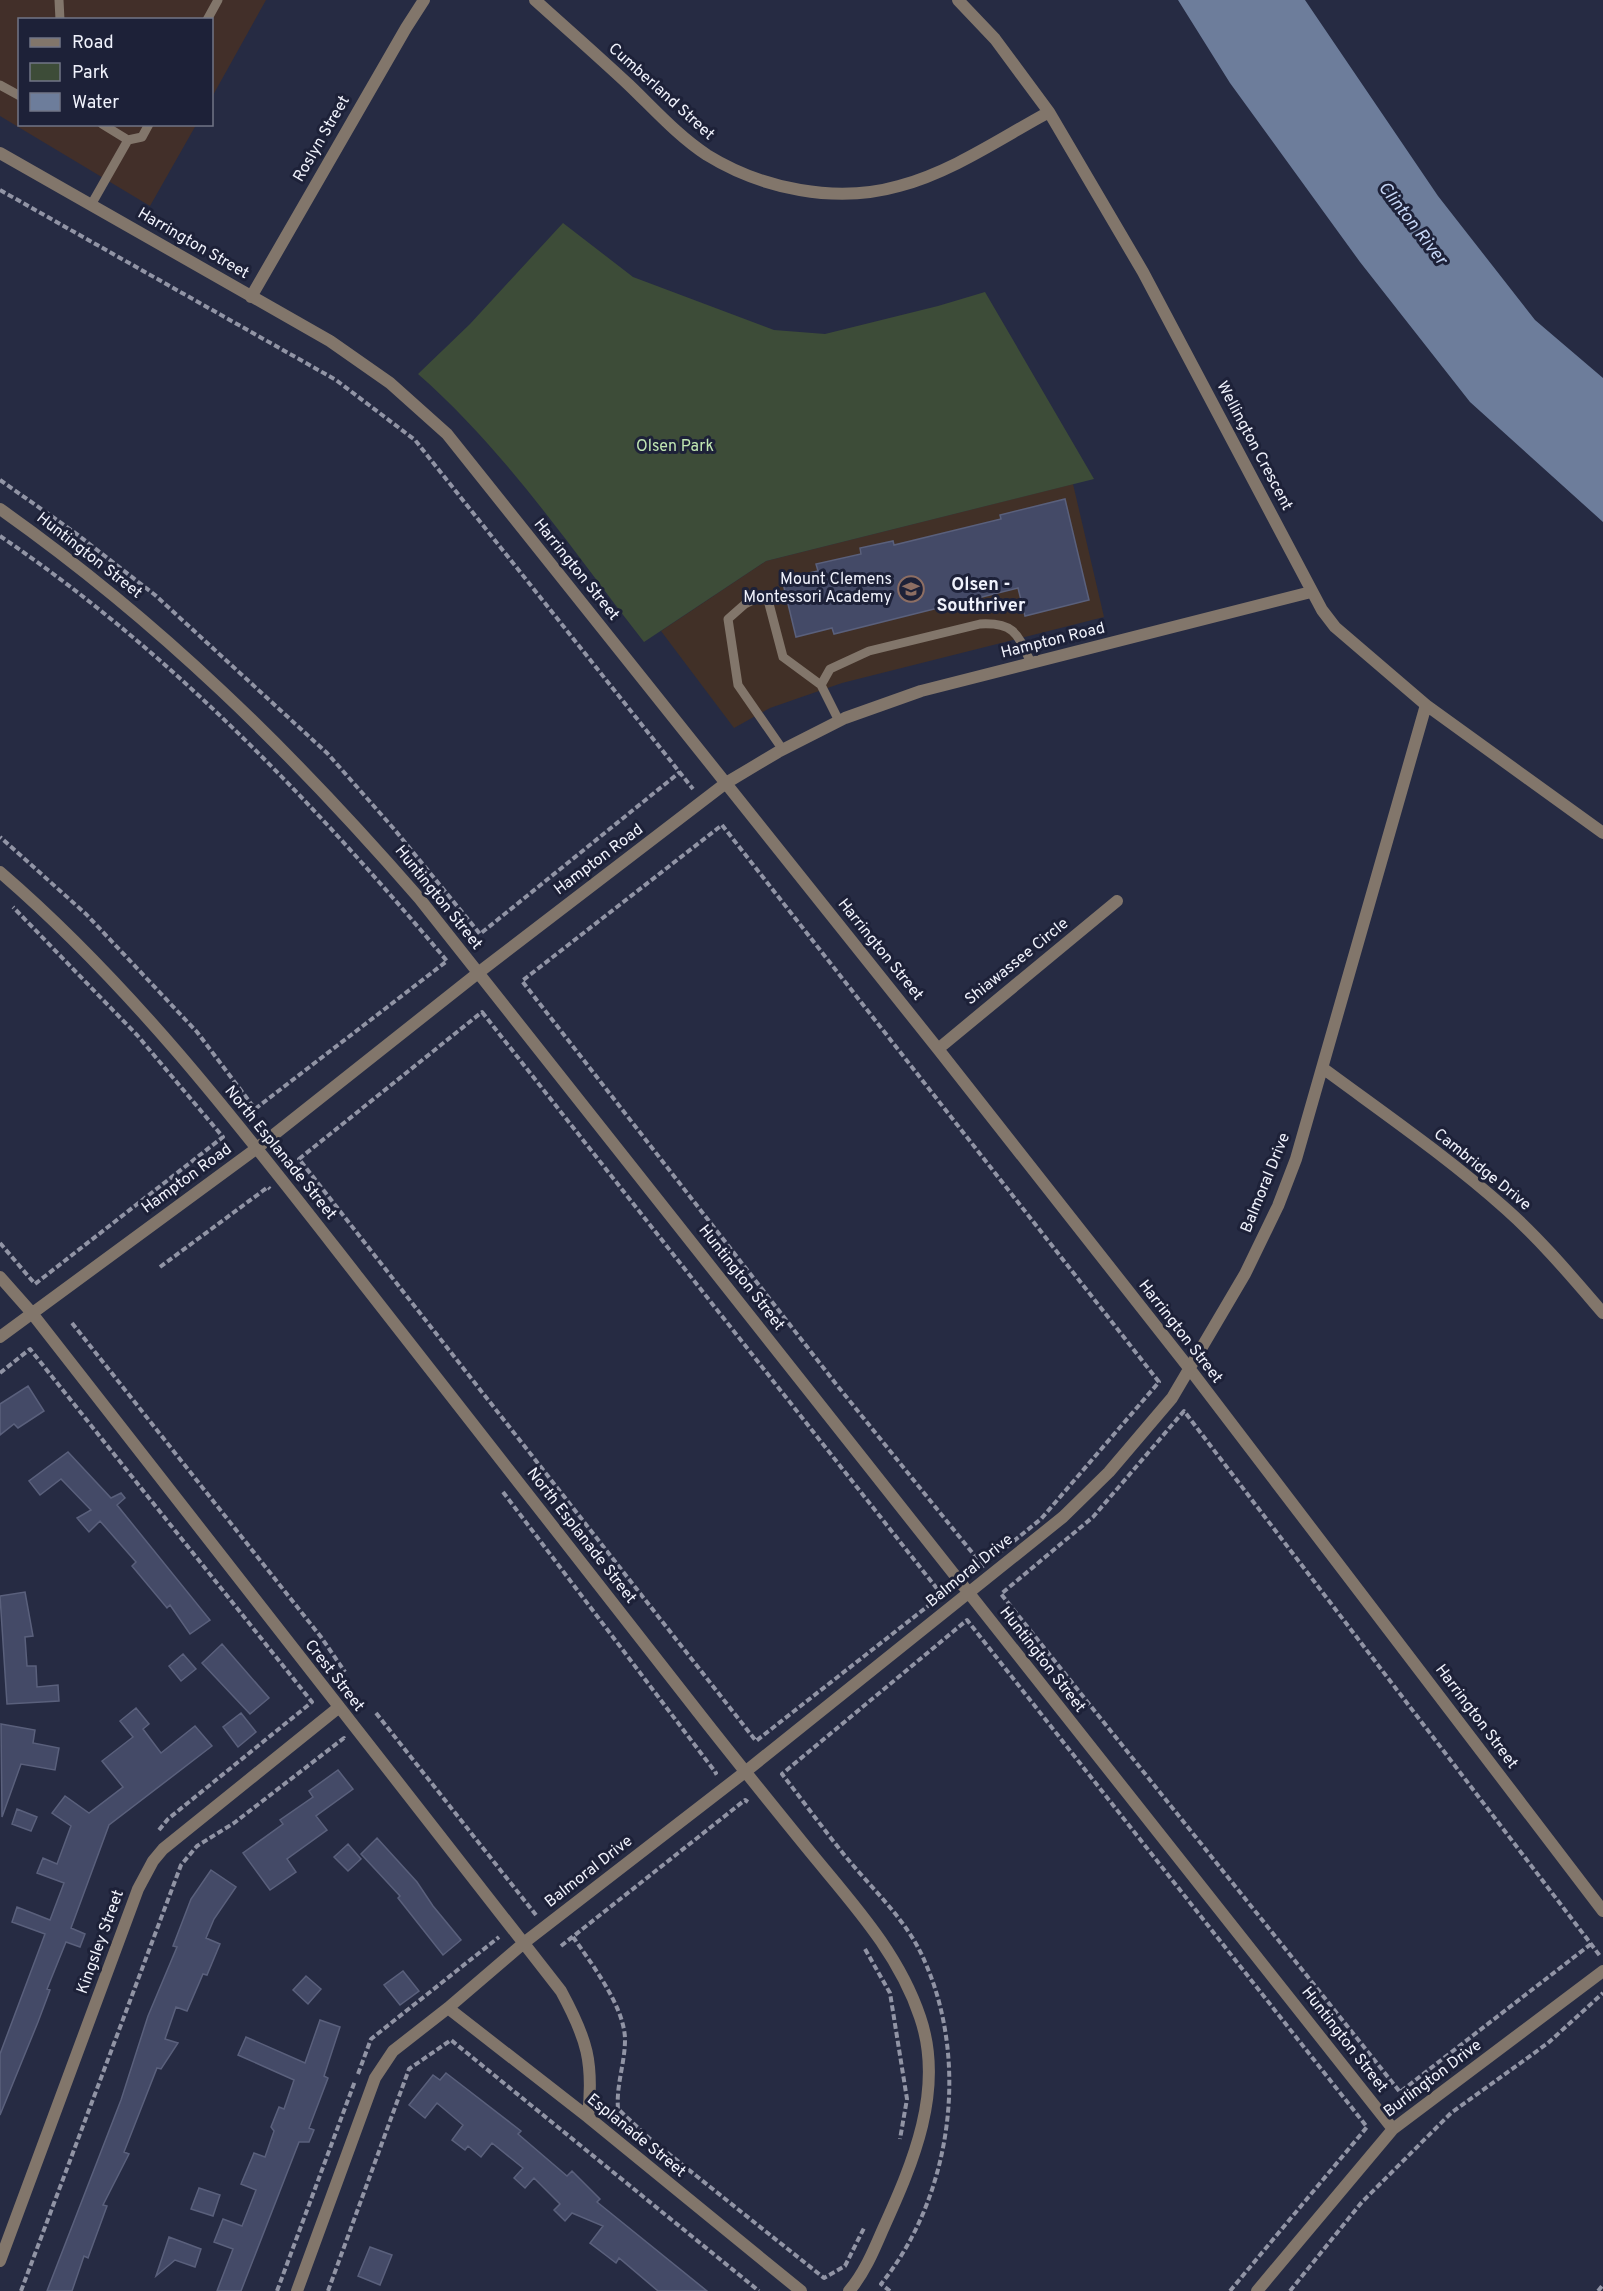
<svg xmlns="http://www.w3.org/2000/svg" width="1603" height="2291" font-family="Overpass,sans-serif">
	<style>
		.education { fill: #413027 }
		.medical { fill: #422f29 }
		.green { fill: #3d4c38 }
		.water { fill: #6d7d9b }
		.building { fill: #444a67; stroke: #5a607c; stroke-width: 1.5 }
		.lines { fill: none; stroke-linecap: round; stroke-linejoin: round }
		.path { stroke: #9194a5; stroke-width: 4; stroke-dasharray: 6 3; stroke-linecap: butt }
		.lane { stroke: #82766b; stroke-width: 9 }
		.street { stroke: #82766b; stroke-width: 12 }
		.labels { text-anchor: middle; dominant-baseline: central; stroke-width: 6; stroke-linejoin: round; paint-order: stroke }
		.street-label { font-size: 16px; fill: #f0f2fc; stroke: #1d2138 }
		.park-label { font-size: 16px; fill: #c1e7b3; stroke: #1d2138 }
		.poi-label { font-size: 16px; fill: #f0f2fc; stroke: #1d2138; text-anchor: end }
		.water-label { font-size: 18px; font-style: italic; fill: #c6d7f7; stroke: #1d2138 }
		.neighbourhood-label { font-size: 18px; font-weight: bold; fill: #f0f2fc; stroke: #1d2138 }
	</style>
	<rect width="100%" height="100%" fill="#262b43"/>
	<path class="education" d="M 1073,484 L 1104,617 L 842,683 L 770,708 L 734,728 L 661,631 L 766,561 Z"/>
	<path class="medical" d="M 0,0 L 266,0 L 212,97 L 212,20 L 20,20 L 20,124 L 196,125 L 150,206 L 0,116 Z"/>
	<path class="green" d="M 563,223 L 633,277 L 774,330 L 825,334 L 938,306 L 985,292 L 1094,479 L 766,561 L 644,642 C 572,550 506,451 418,374 L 470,324 Z"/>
	<path class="water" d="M 1178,0 L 1305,0 L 1438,196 L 1535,320 L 1603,378 L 1603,522 L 1470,402 L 1360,262 L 1230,83 Z"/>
	<path class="building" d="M 1065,499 L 1089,600 L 1025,616 L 1018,588 L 834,634 L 832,628 L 796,637 L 782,579 L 818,571 L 816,564 L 861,554 L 860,548 L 893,541 L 894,545 L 1001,519 L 1000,515 Z
		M 28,1386 L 44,1411 L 18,1428 L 14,1424 L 0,1435 L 0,1404 Z
		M 68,1452 L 111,1498 L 121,1493 L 125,1498 L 117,1505 L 210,1620 L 190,1634 L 170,1605 L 167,1608 L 132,1566 L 136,1562 L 100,1521 L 89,1532 L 77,1518 L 91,1510 L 61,1479 L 40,1495 L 29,1481 Z
		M 25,1592 L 33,1636 L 25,1637 L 27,1666 L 36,1666 L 37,1687 L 58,1685 L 59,1701 L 7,1704 L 0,1596 Z
		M 222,1644 L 269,1698 L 250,1714 L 202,1663 Z
		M 183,1654 L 196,1669 L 181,1681 L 169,1666 Z
		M 136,1708 L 149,1724 L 143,1729 L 161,1753 L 195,1726 L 212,1746 L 109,1825 L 71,1928 L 85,1934 L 80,1947 L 66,1942 L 47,1989 L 50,1990 L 38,2022 L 0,2115 L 0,2054 L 45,1934 L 12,1922 L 17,1907 L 50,1920 L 64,1883 L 37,1873 L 43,1858 L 57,1864 L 71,1826 L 52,1813 L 65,1796 L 89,1813 L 123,1787 L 102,1761 L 133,1737 L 120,1721 Z
		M 241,1713 L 256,1732 L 238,1747 L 223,1727 Z
		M 1,1724 L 35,1730 L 33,1743 L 59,1748 L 55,1770 L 21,1764 L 2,1817 Z
		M 338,1770 L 353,1789 L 316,1816 L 327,1830 L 287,1859 L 296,1872 L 270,1890 L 243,1853 L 283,1824 L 280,1820 L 313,1797 L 309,1791 Z
		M 17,1809 L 37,1817 L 31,1831 L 12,1824 Z
		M 377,1838 L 417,1882 L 433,1906 L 461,1940 L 443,1955 L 398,1898 L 400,1896 L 361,1854 Z
		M 348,1844 L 361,1859 L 348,1871 L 334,1857 Z
		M 211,1870 L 236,1887 L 214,1919 L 206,1938 L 220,1944 L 207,1975 L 203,1974 L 187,2011 L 176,2007 L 165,2039 L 178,2043 L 161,2069 L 157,2068 L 124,2152 L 129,2154 L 103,2205 L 107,2206 L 88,2258 L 84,2256 L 72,2291 L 47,2291 L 121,2100 L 148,2016 L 177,1947 L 173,1946 L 191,1899 Z
		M 403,1971 L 419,1991 L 400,2005 L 384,1985 Z
		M 306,1976 L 321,1989 L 308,2004 L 293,1990 Z
		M 320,2020 L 340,2027 L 324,2076 L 328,2078 L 309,2128 L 314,2130 L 309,2142 L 299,2142 L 241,2291 L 217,2291 L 233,2249 L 214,2242 L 223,2219 L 242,2226 L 256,2190 L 241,2184 L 254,2153 L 265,2157 L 274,2131 L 271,2127 L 279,2107 L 284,2109 L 294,2080 L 238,2055 L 246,2037 L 305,2063 Z
		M 446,2073 L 521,2131 L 518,2134 L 567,2176 L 572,2171 L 600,2199 L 597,2202 L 707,2291 L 658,2291 L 619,2258 L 616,2263 L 590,2243 L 603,2226 L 572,2213 L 565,2221 L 554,2210 L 560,2204 L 534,2178 L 525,2188 L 514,2178 L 523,2168 L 492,2143 L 481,2157 L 468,2146 L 465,2150 L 452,2140 L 463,2125 L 437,2103 L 425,2118 L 409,2105 L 433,2075 L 440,2080 Z
		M 199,2188 L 220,2195 L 213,2216 L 191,2209 Z
		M 169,2237 L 201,2249 L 195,2267 L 175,2260 L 156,2276 Z
		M 370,2247 L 392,2255 L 380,2285 L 358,2276 Z"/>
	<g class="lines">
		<path class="path" d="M 0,190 L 336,380 L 415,440 L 693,789
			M 0,480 L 74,532 L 155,595 L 327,753 L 394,829 L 480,934 L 680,772
			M 0,536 C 171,652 315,804 447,961 L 255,1109 L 197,1032 L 86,914 L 0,837
			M 722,825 L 1159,1382 L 1041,1519 L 983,1566 L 836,1384 L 522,981 Z
			M 482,1012 L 942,1595 L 756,1741 L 299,1159 Z
			M 0,1243 L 35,1284 L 223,1137 L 137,1035 L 13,907
			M 160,1267 L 268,1187 L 270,1189
			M 72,1323 L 321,1637 L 345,1672
			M 0,1373 L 30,1349 L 312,1702 L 168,1819 L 159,1830
			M 503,1492 L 716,1773 L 714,1774
			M 376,1713 L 536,1915
			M 573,1937 C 591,1963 625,2007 625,2040 C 625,2063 616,2085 618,2109 L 649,2138 L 824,2278 L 845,2266 L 865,2226
			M 1591,1944 L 1400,2092 L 1001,1594 L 1093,1517 L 1184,1411 L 1591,1944 L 1600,1956
			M 561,1946 L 745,1800 L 748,1802
			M 865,1949 L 890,1993 L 907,2099 L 900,2139
			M 358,2074 L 371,2039 L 499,1937
			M 21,2291 L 181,1865 L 197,1846 L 234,1823 L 344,1738 L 345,1740
			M 277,2291 L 355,2081
			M 328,2291 L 409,2069 L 451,2040 L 759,2291
			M 890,2291 L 881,2284 C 951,2198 970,2064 925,1962 C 908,1921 873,1890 846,1857 C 824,1830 803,1801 782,1774 L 967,1620 L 1367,2127 L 1230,2291
			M 1290,2291 L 1362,2202 L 1451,2113 L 1548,2043 L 1603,1993
			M 1598,2291 L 1603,2285"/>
		<path class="lane" d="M 59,0 L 60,20
			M 207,20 L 218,0
			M 0,85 L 20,96
			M 102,124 L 128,140 L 142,137 L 149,124
			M 91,205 L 128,140
			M 839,721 L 821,685 L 830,669 L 869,651 L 980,624 C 1015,622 1018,635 1031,663
			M 783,750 L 738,685 L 728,619 L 745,604 L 759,597 L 768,600 L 783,657 L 821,685"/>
		<path class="street" d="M 535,0 C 566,28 598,56 629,85 C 654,109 678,136 707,155 C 762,189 836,204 899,186 C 952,172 1001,138 1049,112
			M 958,0 L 995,39 L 1049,112 L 1143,272 L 1322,610 L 1335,627 L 1426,705 L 1603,833
			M 0,153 L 330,341 L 390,383 L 447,434 L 938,1049 L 1189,1368 L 1603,1911
			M 251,297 L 406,28 L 424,0
			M 0,509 C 160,622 291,751 419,898 L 1393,2129
			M 0,872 C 137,990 247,1135 358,1277 C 469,1419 580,1561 691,1703 C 729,1752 768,1800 807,1848 C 850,1901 898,1951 920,2017 C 945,2089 913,2163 883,2229 C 874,2250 864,2274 849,2291
			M 938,1049 L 1117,901
			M 1324,1069 C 1385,1114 1449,1158 1506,1209 C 1541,1240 1572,1277 1603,1313
			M 0,1277 L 31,1312 L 561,1991 C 587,2039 594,2062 588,2117
			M 0,1337 L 257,1148 L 478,973 L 726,783 L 778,752 L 845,718 L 921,691 L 1311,592
			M 448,2008 L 588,2117 L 801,2291
			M 0,2261 L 138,1889 L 153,1861 L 163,1849 L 338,1708
			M 297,2291 L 375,2078 L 393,2051 L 448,2008 L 525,1942 L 745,1772 L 1063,1517 L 1109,1472 L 1172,1398 L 1245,1274 L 1278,1206 L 1296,1159 L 1426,705
			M 1257,2291 L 1393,2129 L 1603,1971"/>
	</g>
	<defs>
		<g id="school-ring" transform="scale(1.35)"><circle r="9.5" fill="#1d2138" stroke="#8d6e63" stroke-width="1.5"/><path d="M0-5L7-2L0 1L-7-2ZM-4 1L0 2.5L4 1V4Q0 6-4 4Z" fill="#8d6e63"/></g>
	</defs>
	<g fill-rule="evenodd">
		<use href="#school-ring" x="911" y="589"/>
	</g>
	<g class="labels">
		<g class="street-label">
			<text transform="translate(661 92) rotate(42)">Cumberland Street</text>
			<text transform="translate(322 139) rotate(-60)">Roslyn Street</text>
			<text transform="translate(193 244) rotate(30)">Harrington Street</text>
			<text transform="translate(1254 446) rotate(62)">Wellington Crescent</text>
			<text transform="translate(89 556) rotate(38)">Huntington Street</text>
			<text transform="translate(576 570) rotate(51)">Harrington Street</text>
			<text transform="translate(1053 641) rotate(-14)">Hampton Road</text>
			<text transform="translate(599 860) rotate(-37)">Hampton Road</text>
			<text transform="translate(438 898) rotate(51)">Huntington Street</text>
			<text transform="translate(880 950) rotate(51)">Harrington Street</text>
			<text transform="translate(1017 962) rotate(-39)">Shiawassee Circle</text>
			<text transform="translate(280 1153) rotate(51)">North Esplanade Street</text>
			<text transform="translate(1482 1170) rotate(39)">Cambridge Drive</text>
			<text transform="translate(187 1179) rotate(-36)">Hampton Road</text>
			<text transform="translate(1266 1183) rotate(-68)">Balmoral Drive</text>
			<text transform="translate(741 1278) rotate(52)">Huntington Street</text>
			<text transform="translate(1180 1332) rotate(52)">Harrington Street</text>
			<text transform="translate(581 1536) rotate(52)">North Esplanade Street</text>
			<text transform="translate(970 1571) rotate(-39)">Balmoral Drive</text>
			<text transform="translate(1042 1660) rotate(52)">Huntington Street</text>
			<text transform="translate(334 1676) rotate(52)">Crest Street</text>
			<text transform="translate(1476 1717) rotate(53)">Harrington Street</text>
			<text transform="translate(589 1872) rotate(-38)">Balmoral Drive</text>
			<text transform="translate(101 1942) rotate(-70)">Kingsley Street</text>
			<text transform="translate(1344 2040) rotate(52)">Huntington Street</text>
			<text transform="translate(1433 2079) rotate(-37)">Burlington Drive</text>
			<text transform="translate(636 2136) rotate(39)">Esplanade Street</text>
		</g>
		<g class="park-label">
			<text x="675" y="447">Olsen Park</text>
		</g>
		<g class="poi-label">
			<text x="892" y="580">Mount Clemens<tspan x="892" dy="18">Montessori Academy</tspan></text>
		</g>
		<g class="water-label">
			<text transform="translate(1412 224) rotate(52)">Clinton River</text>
		</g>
		<g class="neighbourhood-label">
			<text x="981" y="585">Olsen -<tspan x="981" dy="21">Southriver</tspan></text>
		</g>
	</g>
	<rect x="18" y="18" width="195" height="108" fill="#1d2138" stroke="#717586" stroke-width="1.5"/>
	<rect x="30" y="38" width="30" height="9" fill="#82766b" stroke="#717586" stroke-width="1.5"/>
	<text x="72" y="48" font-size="18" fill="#f0f2fc">Road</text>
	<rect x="30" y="63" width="30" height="18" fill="#3d4c38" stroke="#717586" stroke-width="1.5"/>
	<text x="72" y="78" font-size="18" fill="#f0f2fc">Park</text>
	<rect x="30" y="93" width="30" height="18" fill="#6d7d9b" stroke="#717586" stroke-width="1.5"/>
	<text x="72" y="108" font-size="18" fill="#f0f2fc">Water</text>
</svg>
